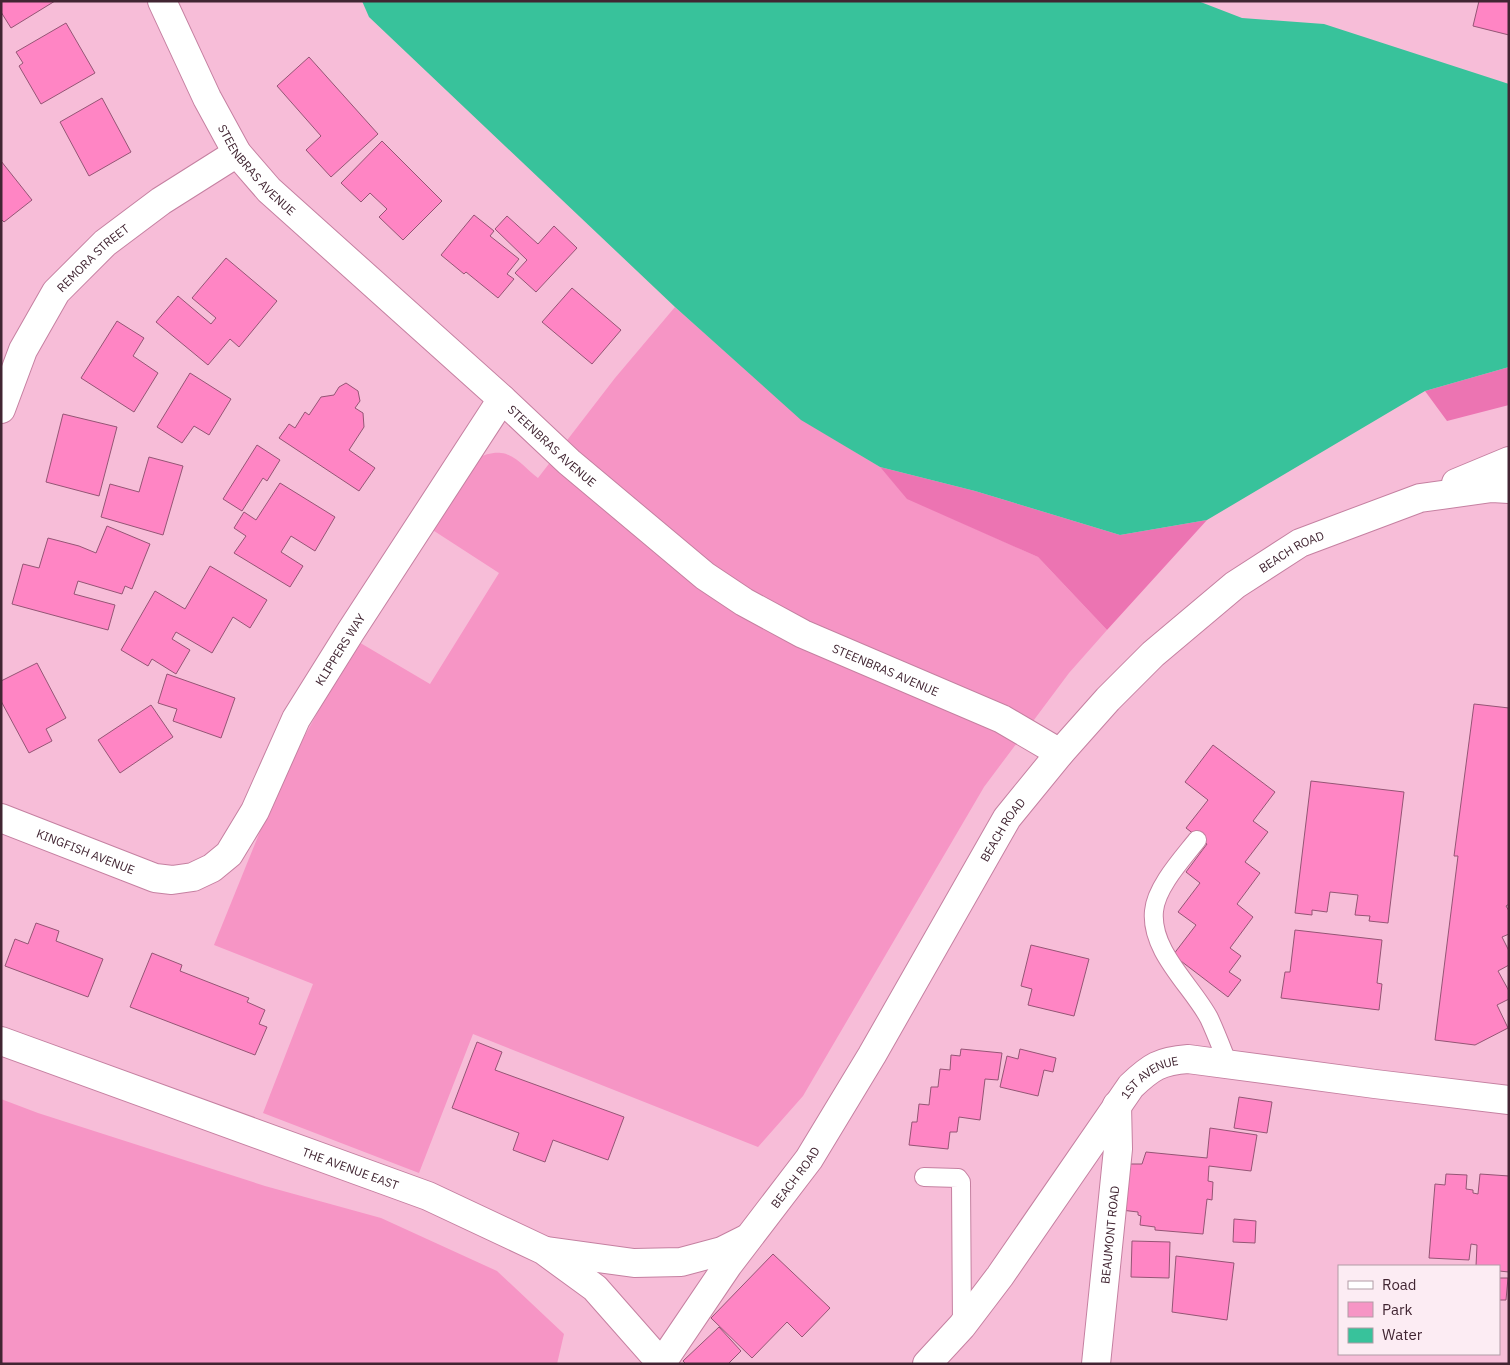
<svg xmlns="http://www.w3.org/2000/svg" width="1510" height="1365" font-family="'IBM Plex Sans',sans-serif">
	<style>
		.green { fill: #f695c5 }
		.forest { fill: #ec74b2 }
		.water { fill: #38c29b }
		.building { fill: #ff85c4; stroke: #955575 }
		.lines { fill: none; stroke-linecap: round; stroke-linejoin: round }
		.lane-casing { stroke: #c580a1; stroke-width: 20 }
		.street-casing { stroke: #c580a1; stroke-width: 30 }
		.lane { stroke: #fff; stroke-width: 18 }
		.street { stroke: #fff; stroke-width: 28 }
		.labels { text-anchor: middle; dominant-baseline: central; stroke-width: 4.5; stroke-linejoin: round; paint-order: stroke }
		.street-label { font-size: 12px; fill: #412532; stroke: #fcecf3 }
	</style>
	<rect width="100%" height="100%" fill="#f7bdd8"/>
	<path class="green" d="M 675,307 L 802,420 L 880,467 L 907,498 L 1038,557 L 1107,630 L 1069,673 L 984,787 L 803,1096 L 758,1147 L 473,1034 L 419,1173 L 263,1113 L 313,984 L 214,945 L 282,777 L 357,641 L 430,684 L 499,573 L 428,527 L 477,458 C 484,455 493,452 501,453 C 515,454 527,470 538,478 L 615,378 Z
		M 1,1099 L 38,1113 L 265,1186 L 381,1218 L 497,1271 L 564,1334 L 557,1364 L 1,1364 Z"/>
	<path class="forest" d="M 1509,367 L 1509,405 L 1447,421 L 1425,391 Z
		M 880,467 L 975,491 L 1120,535 L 1207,520 L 1107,630 L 1038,557 L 907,499 Z"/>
	<path class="water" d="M 362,1 L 1198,1 L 1242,18 L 1324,24 L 1509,84 L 1509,367 L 1425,391 L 1207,520 L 1120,535 L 975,491 L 880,467 L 801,420 L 675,307 L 369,17 Z"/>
	<path class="building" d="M 1,1 L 55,1 L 11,28 L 1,12 Z
		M 1479,1 L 1509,1 L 1509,35 L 1473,26 Z
		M 66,23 L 95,73 L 41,104 L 19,66 L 23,63 L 16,52 Z
		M 309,57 L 378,134 L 331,177 L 306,150 L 321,136 L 277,86 Z
		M 102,98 L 131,152 L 89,176 L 60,122 Z
		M 382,141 L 442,201 L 403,240 L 379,217 L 387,209 L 370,193 L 361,202 L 341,183 Z
		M 1,161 L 32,200 L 4,222 L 1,219 Z
		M 474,215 L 494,231 L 490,236 L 519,259 L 507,274 L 514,279 L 498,298 L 466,272 L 464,274 L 441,255 Z
		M 507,216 L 538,244 L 554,226 L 577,248 L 536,292 L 515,273 L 527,260 L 495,229 Z
		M 226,258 L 277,301 L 239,347 L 230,339 L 208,365 L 156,322 L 178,296 L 211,324 L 216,318 L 192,298 Z
		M 572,288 L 621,330 L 592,364 L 542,322 Z
		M 117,321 L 144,338 L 133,356 L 158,373 L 134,412 L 81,378 Z
		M 190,373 L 231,399 L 209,435 L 194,426 L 182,443 L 157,427 Z
		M 346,383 L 358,391 L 360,401 L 355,408 L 363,413 L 364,427 L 349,450 L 375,468 L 359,491 L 279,438 L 289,424 L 295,428 L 305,412 L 309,415 L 321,397 L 334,395 L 339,387 Z
		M 63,414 L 117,427 L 99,496 L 46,482 Z
		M 257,445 L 280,460 L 267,481 L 263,478 L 242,511 L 223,499 Z
		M 149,457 L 183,466 L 163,535 L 101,517 L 110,484 L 139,492 Z
		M 280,483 L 335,517 L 315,551 L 291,536 L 281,552 L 303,566 L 290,587 L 234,553 L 246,536 L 234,528 L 244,512 L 256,520 Z
		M 107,526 L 150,544 L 132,589 L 125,586 L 122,594 L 78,581 L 74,594 L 115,605 L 108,630 L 12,604 L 23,564 L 39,568 L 48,538 L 79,546 L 96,553 Z
		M 210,566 L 267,600 L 250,628 L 233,617 L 212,653 L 176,632 L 172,639 L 190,650 L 176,674 L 152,659 L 148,666 L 121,650 L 155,591 L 185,609 Z
		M 37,663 L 66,718 L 46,729 L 52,741 L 29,753 L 1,701 L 1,681 Z
		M 167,674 L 235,698 L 221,738 L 173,721 L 177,709 L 158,703 Z
		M 1474,704 L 1509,708 L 1509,904 L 1506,906 L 1509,911 L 1509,934 L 1502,937 L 1509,951 L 1509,965 L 1498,971 L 1509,991 L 1509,999 L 1497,1005 L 1508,1028 L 1475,1045 L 1435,1040 L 1458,856 L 1454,856 Z
		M 151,705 L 173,737 L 120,773 L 98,740 Z
		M 1213,745 L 1275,792 L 1253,821 L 1268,832 L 1245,862 L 1260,873 L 1237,904 L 1253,917 L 1230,948 L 1241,956 L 1229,972 L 1241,980 L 1228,997 L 1173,955 L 1196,925 L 1178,912 L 1200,883 L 1186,872 L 1207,844 L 1186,828 L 1208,800 L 1185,782 Z
		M 1311,781 L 1404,792 L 1388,923 L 1369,921 L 1370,916 L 1355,915 L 1358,895 L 1330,892 L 1327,912 L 1312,910 L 1312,915 L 1295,913 Z
		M 36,923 L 59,931 L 56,941 L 103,959 L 88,997 L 5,966 L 15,939 L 28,944 Z
		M 1295,930 L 1382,940 L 1377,983 L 1382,984 L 1379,1010 L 1281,998 L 1285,972 L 1290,972 Z
		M 1031,945 L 1089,959 L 1074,1016 L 1028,1005 L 1032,989 L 1021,986 Z
		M 152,953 L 182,965 L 180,971 L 249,998 L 247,1002 L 265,1010 L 259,1024 L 267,1027 L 255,1055 L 130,1007 Z
		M 477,1042 L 502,1052 L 495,1070 L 624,1117 L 608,1160 L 553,1140 L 545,1162 L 513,1150 L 519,1133 L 452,1108 Z
		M 961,1049 L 1002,1053 L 998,1080 L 985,1079 L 980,1120 L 959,1117 L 957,1132 L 950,1132 L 948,1149 L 909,1145 L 912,1122 L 917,1122 L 919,1104 L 929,1105 L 931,1087 L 938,1087 L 940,1069 L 950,1070 L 951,1055 L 960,1056 Z
		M 1020,1049 L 1056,1058 L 1053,1072 L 1044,1070 L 1038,1096 L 1000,1087 L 1007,1056 L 1018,1059 Z
		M 1239,1097 L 1272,1102 L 1267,1133 L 1234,1128 Z
		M 1210,1128 L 1257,1135 L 1251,1171 L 1209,1166 L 1208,1181 L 1213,1182 L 1212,1200 L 1207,1199 L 1203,1234 L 1155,1230 L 1155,1227 L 1140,1225 L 1141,1216 L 1138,1215 L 1138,1212 L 1121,1210 L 1127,1164 L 1142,1164 L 1146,1152 L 1207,1158 Z
		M 1446,1174 L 1467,1175 L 1466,1189 L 1473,1190 L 1473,1193 L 1478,1194 L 1480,1174 L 1509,1176 L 1509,1272 L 1499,1271 L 1499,1266 L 1476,1266 L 1477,1245 L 1471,1244 L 1469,1260 L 1429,1258 L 1435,1184 L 1445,1185 Z
		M 1234,1219 L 1256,1221 L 1255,1243 L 1233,1242 Z
		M 1132,1241 L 1170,1242 L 1169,1278 L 1131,1277 Z
		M 773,1254 L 830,1308 L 802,1337 L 787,1322 L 752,1358 L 711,1318 Z
		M 1176,1256 L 1234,1263 L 1227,1320 L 1172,1312 Z
		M 1499,1278 L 1508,1278 L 1506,1300 L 1499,1300 Z
		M 719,1327 L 741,1351 L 728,1364 L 686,1364 L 683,1361 Z"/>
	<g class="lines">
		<g class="lane-casing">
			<path id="lane" d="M 1197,840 C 1183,858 1156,887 1154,911 C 1150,951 1192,986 1209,1018 C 1216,1033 1222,1049 1228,1064
				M 924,1177 L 958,1178 L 961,1182 L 962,1326"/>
		</g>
		<g class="street-casing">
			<g id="street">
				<path id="s1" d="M 162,1 L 207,98 L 237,153 L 269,190 L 502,399 L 569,462 L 705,576 L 744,602 L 803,634 L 1002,719 L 1060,753"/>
				<path id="s2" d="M 1,409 L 23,350 L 56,292 L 105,243 L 161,201 L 237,153"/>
				<path d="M 1456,483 L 1509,461"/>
				<path id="s3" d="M 1,818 L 155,878 L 172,880 L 193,877 L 212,868 L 229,854 L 255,811 L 296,719 L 351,631 L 502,399"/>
				<path id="s4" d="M 1,1041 L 428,1196 L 543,1250 L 595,1288 L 662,1364"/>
				<path d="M 547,1251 L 634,1263 L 681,1262 L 722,1251 L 748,1238"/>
				<path id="s5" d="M 661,1364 L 728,1265 L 809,1159 L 872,1055 L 1007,818 L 1060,753 L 1108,699 L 1153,654 L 1235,585 L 1300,543 L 1420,498 L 1492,488 L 1509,489"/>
				<path id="s6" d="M 927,1364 L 962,1326 L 1000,1276 L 1131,1086 C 1151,1067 1160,1061 1188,1059 L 1375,1084 L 1509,1100"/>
				<path id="s7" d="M 1096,1364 L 1118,1149 L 1117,1105"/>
			</g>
		</g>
		<use href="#lane" class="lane"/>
		<use href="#street" class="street"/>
	</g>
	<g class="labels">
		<g class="street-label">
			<text stroke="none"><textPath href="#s1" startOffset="195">STEENBRAS AVENUE</textPath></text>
			<text stroke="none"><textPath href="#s2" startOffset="180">REMORA STREET</textPath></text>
			<text stroke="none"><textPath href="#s1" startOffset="600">STEENBRAS AVENUE</textPath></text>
			<text stroke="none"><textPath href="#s5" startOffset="1040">BEACH ROAD</textPath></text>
			<text stroke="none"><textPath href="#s3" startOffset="480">KLIPPERS WAY</textPath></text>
			<text stroke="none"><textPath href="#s1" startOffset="1005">STEENBRAS AVENUE</textPath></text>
			<text stroke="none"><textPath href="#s5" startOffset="635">BEACH ROAD</textPath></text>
			<text stroke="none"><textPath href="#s3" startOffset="91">KINGFISH AVENUE</textPath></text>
			<text stroke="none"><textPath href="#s6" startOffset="366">1ST AVENUE</textPath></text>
			<text stroke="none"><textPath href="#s4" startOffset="372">THE AVENUE EAST</textPath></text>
			<text stroke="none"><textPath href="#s5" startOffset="230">BEACH ROAD</textPath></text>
			<text stroke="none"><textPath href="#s7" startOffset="130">BEAUMONT ROAD</textPath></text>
		</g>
	</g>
	<rect width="1510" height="1365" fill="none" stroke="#412532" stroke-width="5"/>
	<rect x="1338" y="1265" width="162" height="90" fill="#fcecf3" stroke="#b19ca6"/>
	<rect x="1348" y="1281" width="25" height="8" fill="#ffffff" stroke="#b19ca6"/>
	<text x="1382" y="1290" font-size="15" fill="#412532">Road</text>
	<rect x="1348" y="1302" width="25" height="15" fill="#f695c5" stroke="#b19ca6"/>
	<text x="1382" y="1315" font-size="15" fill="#412532">Park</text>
	<rect x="1348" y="1328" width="25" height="15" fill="#38c29b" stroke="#b19ca6"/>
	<text x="1382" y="1340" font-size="15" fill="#412532">Water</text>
</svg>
